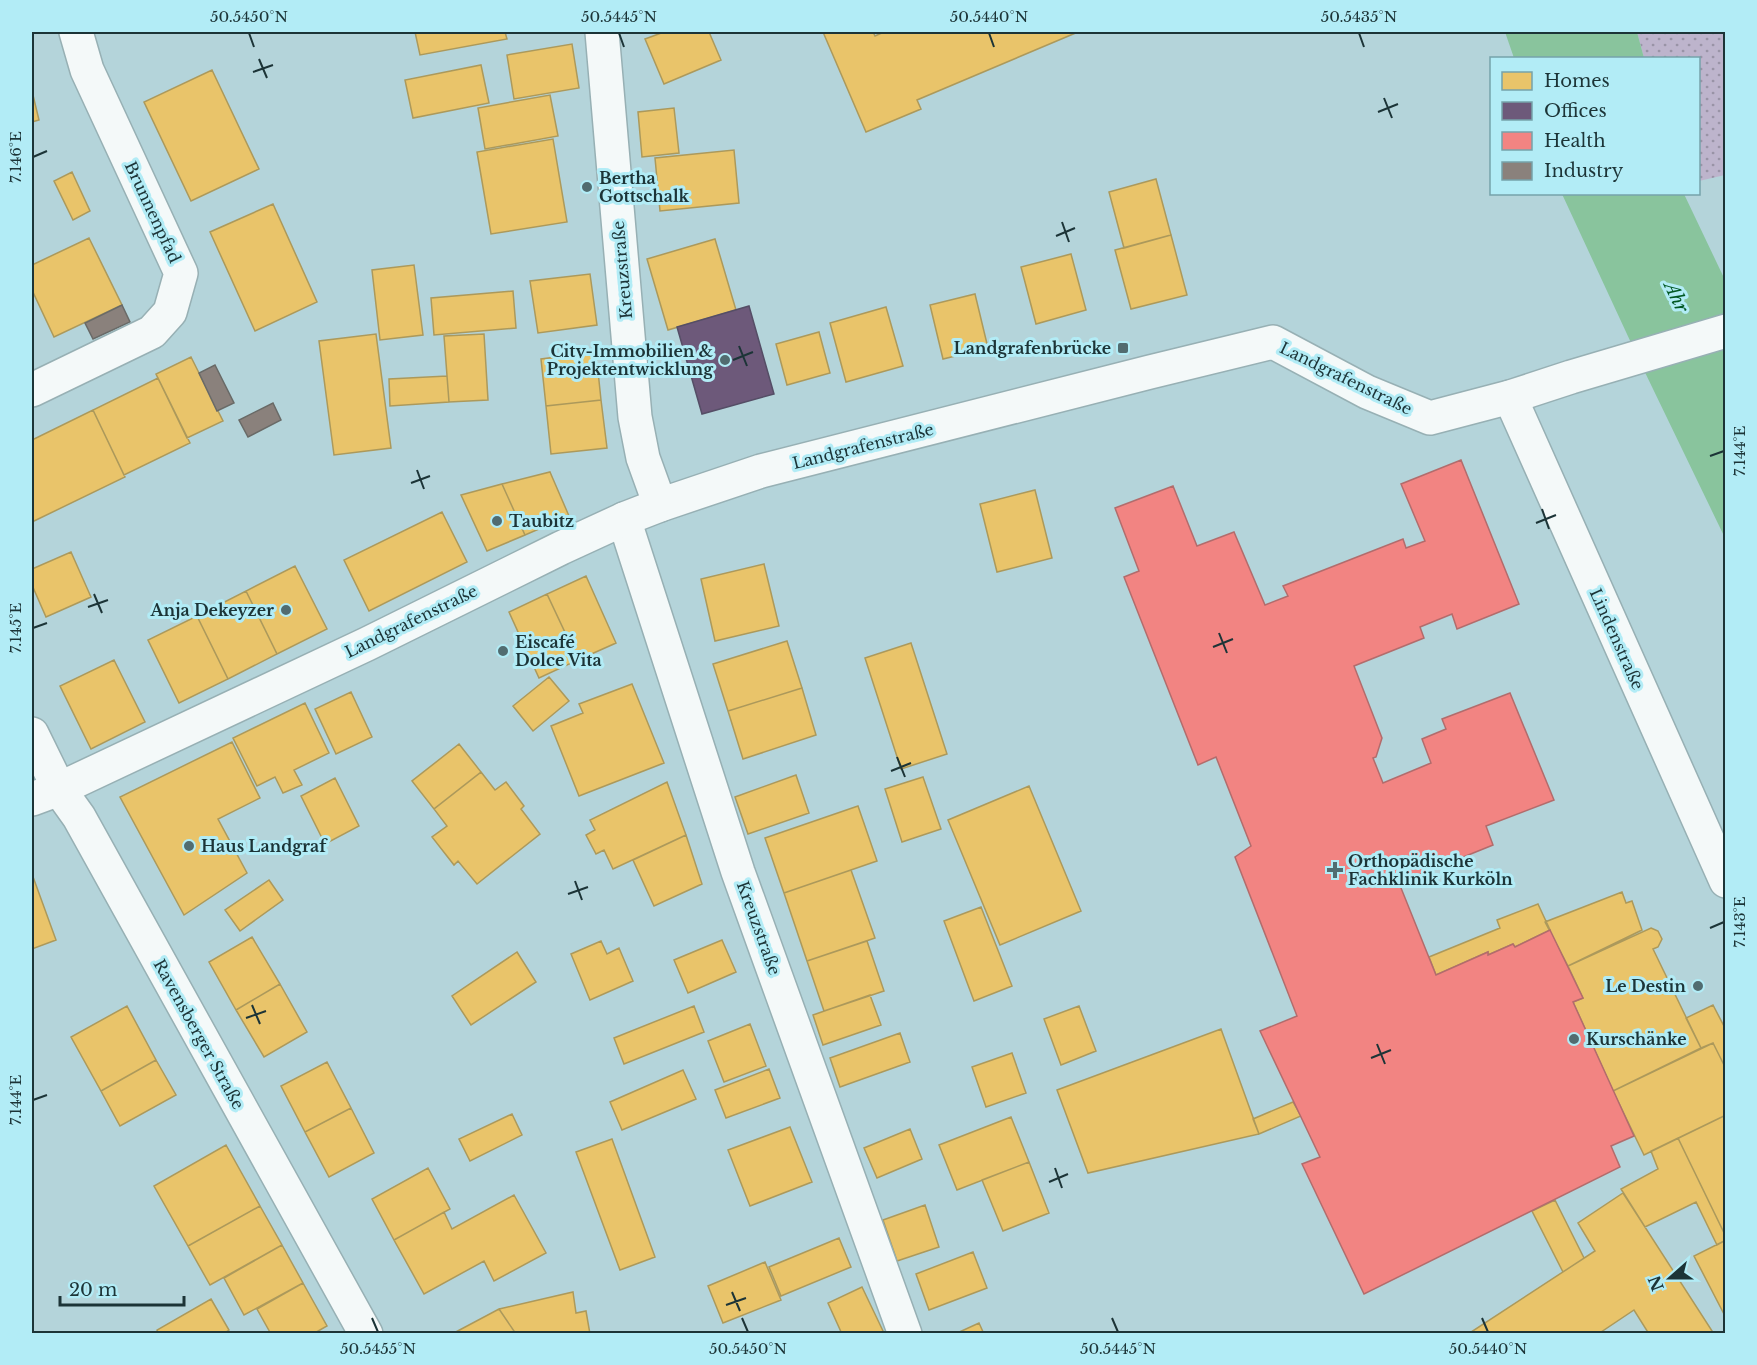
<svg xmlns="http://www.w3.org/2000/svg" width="1757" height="1365" font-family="'Libre Baskerville',serif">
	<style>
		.park { fill: url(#park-dots) }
		.water { fill: #89c49d }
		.homes { fill: #e9c46a; stroke: #ac995b; stroke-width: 1.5 }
		.offices { fill: #6d597a; stroke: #554e66; stroke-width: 1.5 }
		.health { fill: #f28482; stroke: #b26c6c; stroke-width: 1.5 }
		.industry { fill: #8a817c; stroke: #696a67; stroke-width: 1.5 }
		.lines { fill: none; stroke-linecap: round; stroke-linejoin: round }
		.street-casing { stroke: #97b0b4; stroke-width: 36 }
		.secondary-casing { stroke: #97b0b4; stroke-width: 36 }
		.street { stroke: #f4f9f9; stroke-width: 33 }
		.secondary { stroke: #f4f9f9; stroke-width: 33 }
		.ticks { fill: none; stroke: #1c3437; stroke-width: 2 }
		.poi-dot { fill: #516c70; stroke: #b2ecf6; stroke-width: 2 }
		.labels { text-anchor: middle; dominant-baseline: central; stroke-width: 6; stroke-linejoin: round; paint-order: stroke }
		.poi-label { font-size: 16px; font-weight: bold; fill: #1c3437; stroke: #b2ecf6; text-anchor: start }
		.street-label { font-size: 16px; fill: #1c3437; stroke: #b2ecf6 }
		.water-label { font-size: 18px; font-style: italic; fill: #015823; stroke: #b2ecf6 }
		.neatline { fill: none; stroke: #1c3437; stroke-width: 2 }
		.ticks-label { font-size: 15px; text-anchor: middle; fill: #1c3437 }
	</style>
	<defs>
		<pattern id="park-dots" width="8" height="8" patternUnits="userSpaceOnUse" patternTransform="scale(1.5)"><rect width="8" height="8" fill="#bdb4cc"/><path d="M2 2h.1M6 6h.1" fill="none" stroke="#9993a6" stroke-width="1.8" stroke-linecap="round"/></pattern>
	</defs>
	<rect width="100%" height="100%" fill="#b4d4da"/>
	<path class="park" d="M 1637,32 L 1725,32 L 1725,175 L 1699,181 L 1698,58 L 1644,58 Z"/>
	<path class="water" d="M 1505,32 L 1637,32 L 1644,58 L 1514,58 Z
		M 1562,194 L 1684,194 L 1725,280 L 1725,538 L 1639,360 Z"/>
	<path class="homes" d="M 415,32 L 505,32 L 507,39 L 420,55 Z
		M 664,32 L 709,32 L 721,60 L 664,84 L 645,39 Z
		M 823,32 L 873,32 L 875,36 L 884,32 L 1078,32 L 917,100 L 921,109 L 866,132 Z
		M 572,44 L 579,88 L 514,99 L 507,55 Z
		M 481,65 L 489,103 L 413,118 L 405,80 Z
		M 212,70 L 259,169 L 191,201 L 144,102 Z
		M 32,91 L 39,120 L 32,122 Z
		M 550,95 L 558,136 L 485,149 L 478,108 Z
		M 674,108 L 679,153 L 642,157 L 638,112 Z
		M 553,139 L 567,222 L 491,234 L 477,152 Z
		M 734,150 L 739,203 L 660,211 L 655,158 Z
		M 72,172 L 90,211 L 73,220 L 54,181 Z
		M 1156,179 L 1171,235 L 1124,248 L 1109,192 Z
		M 273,204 L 317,302 L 255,331 L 210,232 Z
		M 1171,235 L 1187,295 L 1131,309 L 1115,250 Z
		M 89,238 L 122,305 L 54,337 L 32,290 L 32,265 Z
		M 715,239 L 736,310 L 668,330 L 647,259 Z
		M 1071,254 L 1086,310 L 1036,324 L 1021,267 Z
		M 414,265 L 423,335 L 380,340 L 372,270 Z
		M 590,274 L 597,325 L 538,333 L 530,281 Z
		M 513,291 L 516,328 L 434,335 L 431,298 Z
		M 975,294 L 988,348 L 943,359 L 930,305 Z
		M 886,307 L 903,366 L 846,382 L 830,323 Z
		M 819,332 L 830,373 L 787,385 L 776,344 Z
		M 376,334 L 391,448 L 334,455 L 319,341 Z
		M 484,334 L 488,400 L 449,402 L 444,336 Z
		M 596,352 L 601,400 L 546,406 L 541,359 Z
		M 191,357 L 223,421 L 187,438 L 156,374 Z
		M 447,376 L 449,402 L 390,406 L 389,379 Z
		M 158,378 L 190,443 L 124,475 L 93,410 Z
		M 601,400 L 607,448 L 551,454 L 546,406 Z
		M 93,410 L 125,477 L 32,522 L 32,440 Z
		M 550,472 L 569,516 L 525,535 L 502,484 Z
		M 502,484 L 525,535 L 487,551 L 461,495 Z
		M 1035,490 L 1052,558 L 997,572 L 980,504 Z
		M 442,512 L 467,562 L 369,611 L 344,560 Z
		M 71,552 L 91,597 L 46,617 L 32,585 L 32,569 Z
		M 764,564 L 779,626 L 715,641 L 701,579 Z
		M 295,566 L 327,629 L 277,654 L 246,591 Z
		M 586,576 L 616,643 L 578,660 L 547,594 Z
		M 246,591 L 277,654 L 228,679 L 197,616 Z
		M 547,594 L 578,660 L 539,678 L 509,612 Z
		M 197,616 L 228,679 L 179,703 L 148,640 Z
		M 787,641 L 802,688 L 728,711 L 713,664 Z
		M 911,643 L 947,754 L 901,769 L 865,658 Z
		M 114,660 L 145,722 L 91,749 L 60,686 Z
		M 549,677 L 569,701 L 533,731 L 513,706 Z
		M 632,684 L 664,763 L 579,796 L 551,726 L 583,713 L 579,704 Z
		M 802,688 L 816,735 L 743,759 L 728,711 Z
		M 351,692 L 372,737 L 336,754 L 315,709 Z
		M 305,703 L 329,753 L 294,770 L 302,785 L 283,793 L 275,777 L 257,786 L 233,738 Z
		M 232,742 L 260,798 L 218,819 L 247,873 L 184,915 L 120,797 Z
		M 459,744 L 481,772 L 434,809 L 412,781 Z
		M 481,772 L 495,790 L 506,782 L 524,806 L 521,809 L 540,834 L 477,884 L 458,861 L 454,865 L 432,837 L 447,826 L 434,809 Z
		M 796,775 L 809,813 L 748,834 L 735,797 Z
		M 923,777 L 941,829 L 902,842 L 885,789 Z
		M 335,778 L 359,826 L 325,844 L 301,796 Z
		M 667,782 L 686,835 L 613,869 L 604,850 L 596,854 L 586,835 L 595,830 L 590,820 Z
		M 1029,786 L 1081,911 L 1000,945 L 948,820 Z
		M 858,806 L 877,861 L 784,893 L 765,838 Z
		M 686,835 L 702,884 L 654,906 L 633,860 Z
		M 851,870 L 875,938 L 807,961 L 784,893 Z
		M 32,874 L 56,940 L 32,949 Z
		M 269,880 L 283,900 L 240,931 L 225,910 Z
		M 1622,892 L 1626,903 L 1632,901 L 1642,930 L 1568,966 L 1545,922 Z
		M 1538,904 L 1550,930 L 1515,947 L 1513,944 L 1488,955 L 1488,952 L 1436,975 L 1429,957 L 1500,928 L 1497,920 Z
		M 981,907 L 1012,986 L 974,1001 L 944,921 Z
		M 1651,928 L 1658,931 L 1662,939 L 1658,947 L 1653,949 L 1701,1048 L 1613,1091 L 1573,1002 L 1583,998 L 1568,966 Z
		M 252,937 L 280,984 L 236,1010 L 209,962 Z
		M 722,940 L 736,972 L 688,993 L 674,960 Z
		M 601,941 L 607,954 L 619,948 L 633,981 L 590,1000 L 571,954 Z
		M 867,941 L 884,991 L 824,1011 L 807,961 Z
		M 517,952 L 536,982 L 471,1025 L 452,996 Z
		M 280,984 L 307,1032 L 264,1057 L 236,1010 Z
		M 870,995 L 881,1025 L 823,1045 L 813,1015 Z
		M 1713,1005 L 1726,1030 L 1726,1069 L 1713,1043 L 1701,1048 L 1686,1018 Z
		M 127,1006 L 156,1060 L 101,1091 L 71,1037 Z
		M 694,1006 L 704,1032 L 624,1064 L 614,1038 Z
		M 1079,1006 L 1096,1051 L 1061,1065 L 1044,1019 Z
		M 750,1024 L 766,1066 L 724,1082 L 708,1041 Z
		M 1221,1029 L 1259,1134 L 1088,1173 L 1057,1090 Z
		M 900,1033 L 910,1062 L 840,1087 L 830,1058 Z
		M 1713,1043 L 1726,1069 L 1726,1115 L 1644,1155 L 1613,1091 Z
		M 1012,1053 L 1026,1093 L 986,1107 L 972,1067 Z
		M 156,1060 L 176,1095 L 120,1126 L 101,1091 Z
		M 327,1062 L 351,1108 L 305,1132 L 281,1086 Z
		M 769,1069 L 780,1098 L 726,1118 L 715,1090 Z
		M 683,1070 L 696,1099 L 622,1130 L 610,1102 Z
		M 1293,1102 L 1301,1116 L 1259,1134 L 1253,1119 Z
		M 351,1108 L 374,1153 L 329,1177 L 305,1132 Z
		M 512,1114 L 522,1135 L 470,1161 L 459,1139 Z
		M 1726,1115 L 1726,1237 L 1678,1138 Z
		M 1011,1117 L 1029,1162 L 957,1190 L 939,1145 Z
		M 790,1127 L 812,1182 L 750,1206 L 728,1150 Z
		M 910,1129 L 922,1159 L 877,1178 L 864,1148 Z
		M 1678,1138 L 1726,1237 L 1726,1240 L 1717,1245 L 1696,1202 L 1645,1227 L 1621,1189 L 1658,1169 L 1651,1151 Z
		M 612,1139 L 655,1257 L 620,1270 L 576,1152 Z
		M 226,1145 L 260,1206 L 188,1246 L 154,1186 Z
		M 1029,1162 L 1049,1213 L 1003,1231 L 982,1180 Z
		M 428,1168 L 450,1209 L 394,1240 L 372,1199 Z
		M 1623,1193 L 1714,1334 L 1649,1334 L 1634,1310 L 1598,1334 L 1468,1334 L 1595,1251 L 1578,1223 Z
		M 514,1195 L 546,1253 L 494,1281 L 484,1261 L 424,1294 L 394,1240 L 444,1212 L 452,1229 Z
		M 1555,1200 L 1584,1258 L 1563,1272 L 1532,1211 Z
		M 925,1205 L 939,1247 L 897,1261 L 883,1220 Z
		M 260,1206 L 282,1245 L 210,1285 L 188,1246 Z
		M 839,1238 L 851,1267 L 781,1296 L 769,1267 Z
		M 1726,1240 L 1726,1318 L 1694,1256 Z
		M 282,1245 L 303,1283 L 244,1315 L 224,1278 Z
		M 973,1252 L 987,1288 L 929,1310 L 916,1274 Z
		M 765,1262 L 781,1300 L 723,1323 L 708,1286 Z
		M 303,1283 L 327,1326 L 313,1334 L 271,1334 L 257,1309 Z
		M 862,1287 L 884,1333 L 883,1334 L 842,1334 L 828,1303 Z
		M 573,1292 L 576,1313 L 586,1311 L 590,1334 L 516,1334 L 499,1309 Z
		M 211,1299 L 229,1330 L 223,1334 L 158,1334 L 157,1330 Z
		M 499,1309 L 516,1334 L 452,1334 Z
		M 979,1323 L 984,1334 L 955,1334 Z"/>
	<path class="offices" d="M 749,306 L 774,394 L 702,414 L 677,327 Z"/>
	<path class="health" d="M 1461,460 L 1519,604 L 1457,629 L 1452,614 L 1420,627 L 1424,638 L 1354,666 L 1382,738 L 1376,757 L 1373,758 L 1383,783 L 1431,763 L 1422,739 L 1446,729 L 1442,719 L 1510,693 L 1554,800 L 1486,826 L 1493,845 L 1399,883 L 1436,975 L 1488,952 L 1488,955 L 1513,944 L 1515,947 L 1550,930 L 1583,998 L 1573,1002 L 1634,1136 L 1611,1146 L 1620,1167 L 1364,1294 L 1302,1164 L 1320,1157 L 1260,1031 L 1297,1016 L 1235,857 L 1251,846 L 1216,757 L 1198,765 L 1124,577 L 1139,571 L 1115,508 L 1173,486 L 1197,546 L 1234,532 L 1265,605 L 1288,596 L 1283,586 L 1403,539 L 1406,548 L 1425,541 L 1401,484 Z"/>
	<path class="industry" d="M 122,305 L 130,322 L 93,339 L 85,323 Z
		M 215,365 L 234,403 L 217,411 L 199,373 Z
		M 273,403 L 281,420 L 248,437 L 239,420 Z"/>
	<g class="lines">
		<g class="street-casing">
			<path id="street" d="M 602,32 L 635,417 L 643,458 L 660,505
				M 32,390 L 152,332 L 170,312 L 181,273 L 87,70 L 76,32
				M 1510,397 L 1726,881
				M 624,519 L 738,872 L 905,1334
				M 32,734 L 59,789 L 79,817 L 366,1334"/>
		</g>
		<g class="secondary-casing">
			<path id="secondary" d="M 32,799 L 59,789 L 367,644 L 561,548 L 624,519 L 660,505 L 761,471 L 1150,372 L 1273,342 L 1367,392 L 1430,418 L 1510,397 L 1571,377 L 1726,331"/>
		</g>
		<use href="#street" class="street"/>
		<use href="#secondary" class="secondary"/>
	</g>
	<path class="ticks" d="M 249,33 L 254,47M 619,33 L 624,47M 989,33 L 994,47M 1359,33 L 1364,47M 259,59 L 267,78M 253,72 L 273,65M 1384,98 L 1392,118M 1378,112 L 1398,104M 33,157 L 47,151M 1062,222 L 1069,242M 1056,236 L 1075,228M 739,346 L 747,366M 733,360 L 753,352M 1710,456 L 1724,451M 417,470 L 424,489M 411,483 L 430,476M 1542,509 L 1549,529M 1536,523 L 1556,515M 94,594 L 102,613M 88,607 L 108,600M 33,628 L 47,623M 1219,633 L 1227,653M 1213,647 L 1233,639M 897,757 L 905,777M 891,771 L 911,763M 575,881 L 582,900M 568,894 L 588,887M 1710,928 L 1724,922M 252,1005 L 260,1024M 246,1018 L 266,1011M 1377,1044 L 1385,1064M 1371,1058 L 1391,1050M 33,1100 L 47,1095M 1055,1168 L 1062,1188M 1049,1182 L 1068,1174M 732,1292 L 740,1311M 726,1305 L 746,1298M 372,1318 L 378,1332M 742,1318 L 748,1332M 1112,1318 L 1118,1332M 1482,1318 L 1488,1332"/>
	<g class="poi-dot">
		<circle cx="587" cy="187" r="6"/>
		<rect x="1117" y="342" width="12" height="12" rx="3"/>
		<circle cx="725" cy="360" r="6"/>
		<circle cx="497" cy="521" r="6"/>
		<circle cx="286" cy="610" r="6"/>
		<circle cx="503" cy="651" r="6"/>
		<circle cx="189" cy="846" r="6"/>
		<path d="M1332 861h6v6h6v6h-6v6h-6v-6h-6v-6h6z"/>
		<circle cx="1698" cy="986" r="6"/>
		<circle cx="1574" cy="1039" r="6"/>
	</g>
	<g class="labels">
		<g class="poi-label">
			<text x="599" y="178">Bertha<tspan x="599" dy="18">Gottschalk</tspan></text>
			<text x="1111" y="348" text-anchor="end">Landgrafenbrücke</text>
			<text x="713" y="351" text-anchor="end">City-Immobilien &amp;<tspan x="713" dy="18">Projektentwicklung</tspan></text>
			<text x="509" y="521">Taubitz</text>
			<text x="274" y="610" text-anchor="end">Anja Dekeyzer</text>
			<text x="515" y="642">Eiscafé<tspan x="515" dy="18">Dolce Vita</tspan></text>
			<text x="201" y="846">Haus Landgraf</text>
			<text x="1348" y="861">Orthopädische<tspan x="1348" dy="18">Fachklinik Kurköln</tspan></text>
			<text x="1686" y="986" text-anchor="end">Le Destin</text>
			<text x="1586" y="1039">Kurschänke</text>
		</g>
		<g class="street-label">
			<text transform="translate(153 212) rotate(65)">Brunnenpfad</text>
			<text transform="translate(622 270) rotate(-95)">Kreuzstraße</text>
			<text transform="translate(1346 378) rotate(26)">Landgrafenstraße</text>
			<text transform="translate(863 446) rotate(-14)">Landgrafenstraße</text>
			<text transform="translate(411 621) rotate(-26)">Landgrafenstraße</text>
			<text transform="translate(1617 639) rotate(66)">Lindenstraße</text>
			<text transform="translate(759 928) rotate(70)">Kreuzstraße</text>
			<text transform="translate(199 1034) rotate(61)">Ravensberger Straße</text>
		</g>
		<g class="water-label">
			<text transform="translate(1676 297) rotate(64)">Ahr</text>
		</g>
	</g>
	<rect width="1757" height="1365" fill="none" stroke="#b2ecf6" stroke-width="66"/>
	<rect x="1490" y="57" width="210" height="138" fill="#b2ecf6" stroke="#76a2aa" stroke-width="1.5"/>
	<rect x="1502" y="72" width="30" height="18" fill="#e9c46a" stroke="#76a2aa" stroke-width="1.5"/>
	<text x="1544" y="87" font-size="18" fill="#1c3437">Homes</text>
	<rect x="1502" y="102" width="30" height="18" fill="#6d597a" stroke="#76a2aa" stroke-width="1.5"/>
	<text x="1544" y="117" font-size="18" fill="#1c3437">Offices</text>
	<rect x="1502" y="132" width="30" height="18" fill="#f28482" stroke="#76a2aa" stroke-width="1.5"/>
	<text x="1544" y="147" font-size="18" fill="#1c3437">Health</text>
	<rect x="1502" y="162" width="30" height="18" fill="#8a817c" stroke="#76a2aa" stroke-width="1.5"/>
	<text x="1544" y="177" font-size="18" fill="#1c3437">Industry</text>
	<g transform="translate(1670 1278) rotate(249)" stroke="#b2ecf6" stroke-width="4.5" paint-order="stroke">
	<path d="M0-4.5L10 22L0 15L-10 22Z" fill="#1c3437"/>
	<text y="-9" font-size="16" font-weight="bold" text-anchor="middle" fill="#1c3437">N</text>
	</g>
	<path d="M60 1296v9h124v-9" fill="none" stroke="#1c3437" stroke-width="3"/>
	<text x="69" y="1296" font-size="18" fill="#1c3437" stroke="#b2ecf6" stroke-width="4.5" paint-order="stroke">20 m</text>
	<rect x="33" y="33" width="1691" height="1299" class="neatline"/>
	<g class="ticks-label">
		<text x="249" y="22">50.5450°N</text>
		<text x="619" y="22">50.5445°N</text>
		<text x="989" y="22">50.5440°N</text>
		<text x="1359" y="22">50.5435°N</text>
		<text transform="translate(16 157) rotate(-90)" y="5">7.146°E</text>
		<text transform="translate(1740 451) rotate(-90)" y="5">7.144°E</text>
		<text transform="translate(16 628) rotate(-90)" y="5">7.145°E</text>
		<text transform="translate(1740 922) rotate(-90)" y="5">7.143°E</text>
		<text transform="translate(16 1100) rotate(-90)" y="5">7.144°E</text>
		<text x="378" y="1354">50.5455°N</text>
		<text x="748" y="1354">50.5450°N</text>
		<text x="1118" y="1354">50.5445°N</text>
		<text x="1488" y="1354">50.5440°N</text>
	</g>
</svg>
